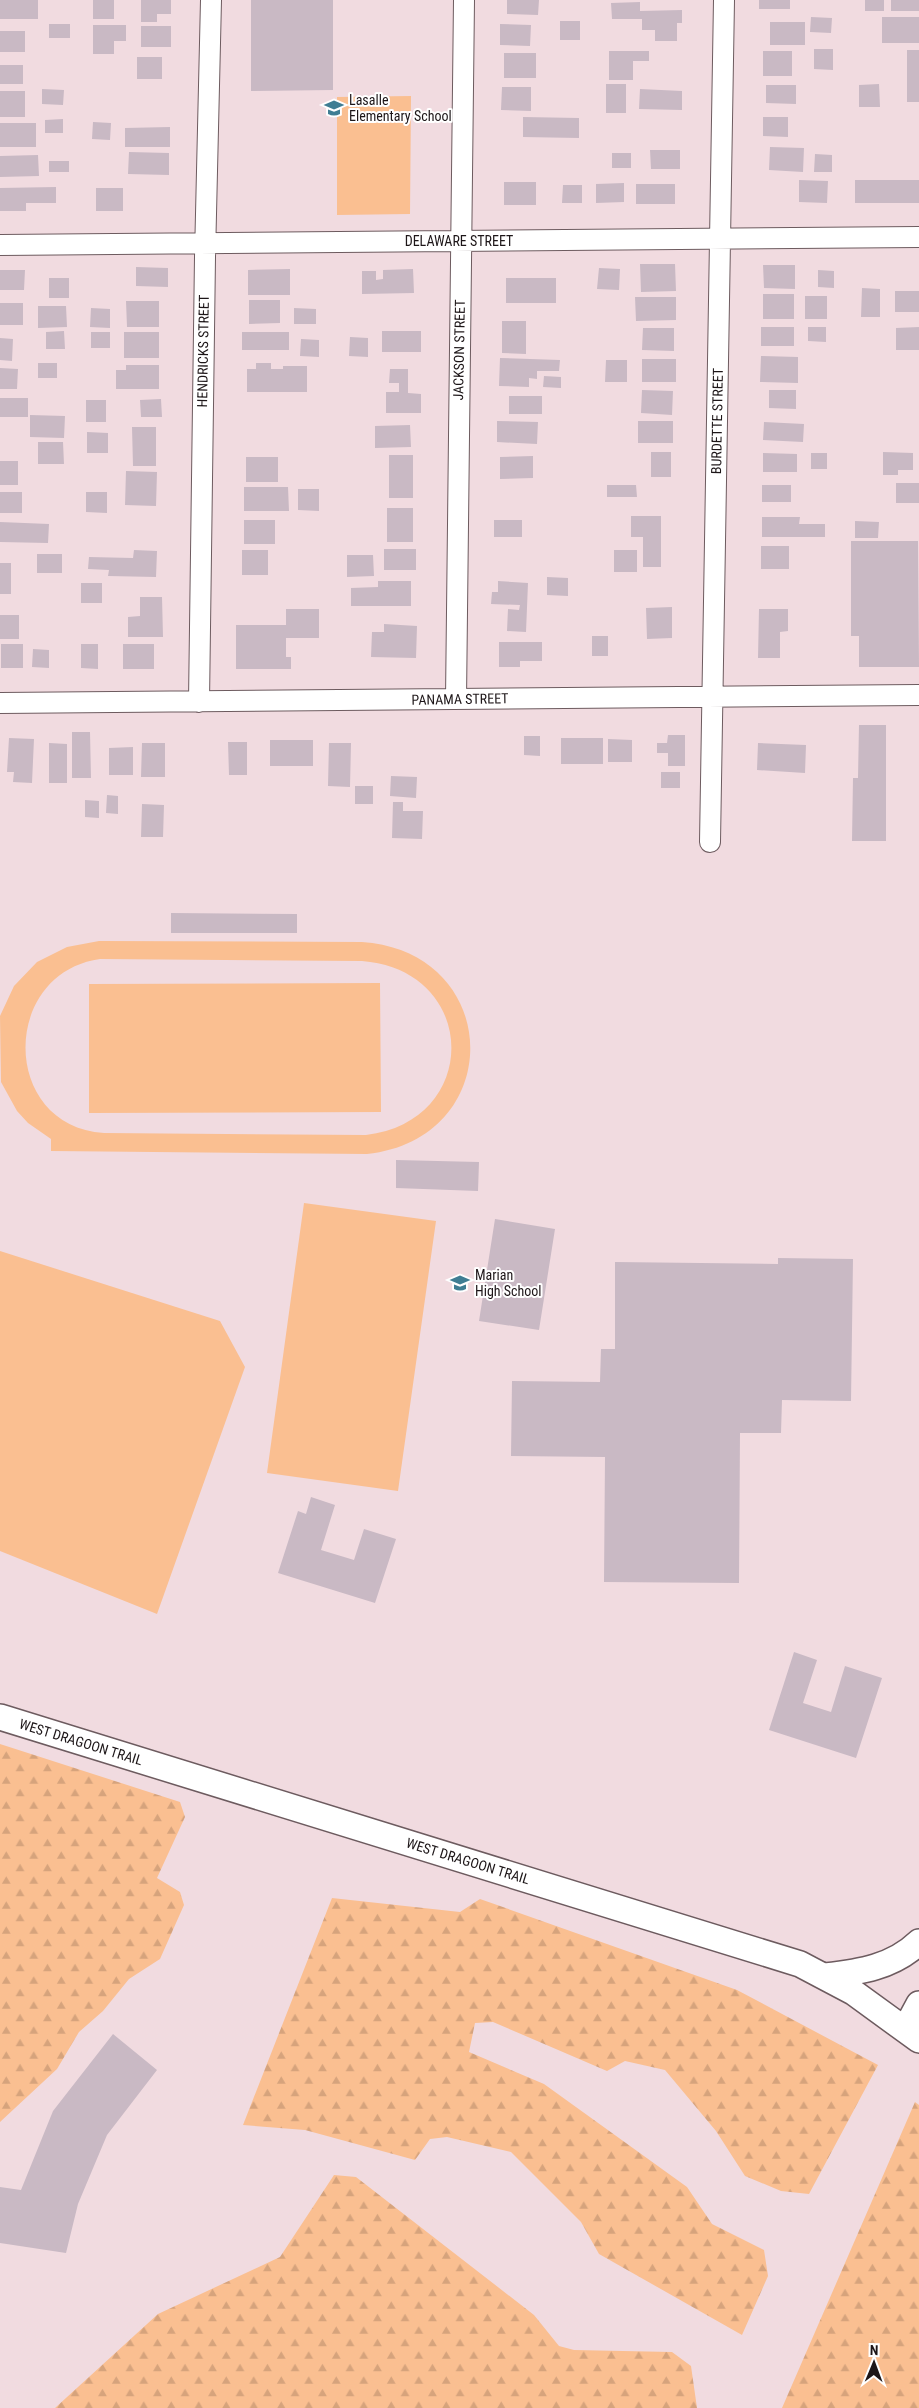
<svg xmlns="http://www.w3.org/2000/svg" width="919" height="2408" font-family="'Roboto Condensed',sans-serif">
	<style>
		.green { fill: #fabf91; fill-rule: evenodd }
		.forest { fill: url(#forest-firs) }
		.building { fill: #c9b9c4 }
		.lines { fill: none; stroke-linecap: round; stroke-linejoin: round }
		.minor-casing { stroke: #6d5b5f; stroke-width: 22 }
		.tertiary-casing { stroke: #6d5b5f; stroke-width: 28 }
		.minor { stroke: #fff; stroke-width: 20 }
		.tertiary { stroke: #fff; stroke-width: 25 }
		.labels { text-anchor: middle; dominant-baseline: central; stroke-width: 4; stroke-linejoin: round; paint-order: stroke }
		.poi-label { font-size: 14px; fill: #1d1618; stroke: #fff; text-anchor: start }
		.street-label { font-size: 14px; fill: #1d1618; stroke: #fff }
	</style>
	<defs>
		<pattern id="forest-firs" width="22" height="20" patternUnits="userSpaceOnUse" patternTransform="scale(1.25)"><rect width="22" height="20" fill="#fabf91"/><path d="M5 1l3.5 6h-7zM16 11l3.5 6h-7z" fill="#d6a37c"/></pattern>
	</defs>
	<rect width="100%" height="100%" fill="#f1dbe0"/>
	<path class="green" d="M 411,96 L 410,214 L 337,215 L 337,97 Z
		M 99,941 L 362,942 C 504,952 507,1139 367,1154 L 51,1151 L 51,1139 L 28,1123 L 17,1111 L 1,1082 L 0,1016 L 14,986 L 37,962 L 67,947 ZM 100,959 L 362,961 C 479,970 482,1121 366,1135 L 104,1133 C 0,1126 0,973 100,959 Z
		M 380,983 L 381,1112 L 89,1113 L 89,984 Z
		M 304,1203 L 436,1221 L 398,1491 L 267,1473 Z
		M 0,1251 L 220,1321 L 245,1367 L 157,1614 L 0,1551 Z"/>
	<path class="forest" d="M 0,1744 L 180,1802 L 185,1817 L 157,1878 L 180,1892 L 184,1905 L 160,1959 L 129,1979 L 103,2011 L 79,2032 L 57,2069 L 0,2122 Z
		M 332,1898 L 460,1912 L 480,1899 L 737,1990 L 878,2065 L 809,2194 L 781,2191 L 745,2176 L 716,2131 L 665,2070 L 625,2061 L 607,2071 L 493,2022 L 475,2023 L 469,2052 L 544,2084 L 687,2187 L 712,2224 L 764,2250 L 768,2276 L 742,2335 L 599,2254 L 581,2222 L 511,2152 L 447,2137 L 430,2139 L 415,2160 L 305,2130 L 243,2125 Z
		M 915,2102 L 919,2105 L 919,2408 L 782,2408 Z
		M 334,2175 L 356,2177 L 534,2315 L 559,2346 L 574,2350 L 672,2352 L 691,2366 L 697,2408 L 55,2408 L 158,2314 L 280,2257 Z"/>
	<path class="building" d="M 0,0 L 38,0 L 38,19 L 0,19 Z
		M 93,0 L 114,0 L 114,19 L 93,19 Z
		M 141,0 L 171,0 L 171,14 L 157,14 L 157,22 L 141,22 Z
		M 251,0 L 333,0 L 333,90 L 251,91 Z
		M 507,0 L 539,0 L 538,15 L 507,14 Z
		M 759,0 L 790,0 L 790,9 L 759,9 Z
		M 865,0 L 884,0 L 884,11 L 865,11 Z
		M 891,0 L 919,0 L 919,11 L 891,11 Z
		M 640,2 L 640,11 L 682,10 L 682,23 L 677,23 L 677,41 L 655,41 L 655,30 L 642,30 L 642,19 L 612,19 L 611,3 Z
		M 811,17 L 832,18 L 831,33 L 810,32 Z
		M 882,17 L 919,17 L 919,43 L 882,43 Z
		M 560,21 L 580,21 L 580,40 L 560,40 Z
		M 770,22 L 805,22 L 805,45 L 770,45 Z
		M 49,24 L 70,24 L 70,38 L 49,38 Z
		M 500,24 L 531,25 L 530,46 L 500,45 Z
		M 93,25 L 126,25 L 126,41 L 114,41 L 114,54 L 93,54 Z
		M 141,26 L 171,26 L 171,47 L 141,47 Z
		M 0,31 L 25,31 L 25,52 L 0,52 Z
		M 814,49 L 833,49 L 833,70 L 814,69 Z
		M 907,50 L 919,50 L 919,102 L 907,102 Z
		M 609,51 L 649,51 L 649,61 L 633,61 L 633,80 L 609,80 Z
		M 763,51 L 792,51 L 792,76 L 763,76 Z
		M 504,53 L 536,53 L 536,78 L 504,78 Z
		M 137,57 L 162,57 L 162,79 L 137,79 Z
		M 0,65 L 23,65 L 23,84 L 0,84 Z
		M 606,84 L 626,84 L 626,113 L 606,113 Z
		M 879,84 L 880,107 L 859,107 L 859,85 Z
		M 766,85 L 796,85 L 796,104 L 766,103 Z
		M 502,87 L 531,87 L 531,111 L 501,110 Z
		M 42,89 L 64,90 L 63,105 L 42,104 Z
		M 640,89 L 682,91 L 682,110 L 639,109 Z
		M 0,91 L 25,91 L 25,117 L 0,117 Z
		M 523,117 L 579,118 L 579,138 L 523,137 Z
		M 763,117 L 788,117 L 788,137 L 763,136 Z
		M 63,119 L 63,133 L 45,133 L 45,120 Z
		M 93,122 L 111,123 L 110,140 L 92,139 Z
		M 0,123 L 36,123 L 36,147 L 0,147 Z
		M 170,127 L 170,147 L 125,147 L 125,128 Z
		M 770,147 L 804,148 L 803,172 L 769,170 Z
		M 650,150 L 680,150 L 680,169 L 651,169 Z
		M 129,152 L 169,153 L 169,175 L 128,174 Z
		M 612,153 L 631,153 L 631,168 L 612,168 Z
		M 815,154 L 832,155 L 832,172 L 814,172 Z
		M 38,155 L 39,176 L 0,177 L 0,156 Z
		M 49,161 L 69,161 L 69,172 L 49,172 Z
		M 799,180 L 828,181 L 827,203 L 799,202 Z
		M 855,180 L 919,180 L 919,203 L 855,203 Z
		M 504,182 L 536,182 L 536,205 L 504,205 Z
		M 624,183 L 624,202 L 596,203 L 596,184 Z
		M 636,184 L 675,184 L 675,204 L 636,204 Z
		M 563,185 L 582,185 L 582,203 L 562,203 Z
		M 56,187 L 56,203 L 26,203 L 26,211 L 0,211 L 0,188 Z
		M 96,188 L 123,188 L 123,211 L 96,211 Z
		M 640,264 L 675,264 L 676,291 L 641,292 Z
		M 763,265 L 795,265 L 795,289 L 764,288 Z
		M 136,267 L 168,268 L 168,287 L 136,286 Z
		M 599,268 L 620,269 L 619,290 L 597,289 Z
		M 290,269 L 290,295 L 248,295 L 248,270 Z
		M 413,269 L 414,293 L 362,294 L 362,271 L 376,271 L 376,280 L 383,279 L 383,270 Z
		M 0,270 L 25,270 L 24,290 L 0,290 Z
		M 818,270 L 834,271 L 834,288 L 818,287 Z
		M 49,278 L 69,278 L 69,298 L 49,298 Z
		M 506,278 L 556,278 L 556,303 L 506,303 Z
		M 862,288 L 880,289 L 880,317 L 861,317 Z
		M 895,291 L 919,291 L 919,312 L 895,312 Z
		M 763,294 L 794,294 L 794,319 L 763,319 Z
		M 805,296 L 827,296 L 827,319 L 805,319 Z
		M 635,297 L 676,297 L 676,320 L 636,321 Z
		M 249,300 L 280,300 L 280,323 L 249,324 Z
		M 126,301 L 159,301 L 159,327 L 127,327 Z
		M 0,303 L 23,303 L 23,325 L 0,325 Z
		M 38,306 L 66,306 L 67,327 L 38,328 Z
		M 91,308 L 110,309 L 110,328 L 90,327 Z
		M 294,308 L 316,309 L 316,324 L 294,324 Z
		M 502,321 L 526,321 L 526,354 L 502,353 Z
		M 761,327 L 794,327 L 794,346 L 761,346 Z
		M 808,327 L 826,327 L 826,342 L 808,341 Z
		M 919,327 L 919,350 L 896,350 L 896,328 Z
		M 643,328 L 674,328 L 674,351 L 642,350 Z
		M 64,331 L 65,349 L 46,349 L 46,332 Z
		M 382,331 L 421,331 L 421,352 L 382,352 Z
		M 91,332 L 110,332 L 110,348 L 91,348 Z
		M 124,332 L 159,332 L 159,358 L 124,358 Z
		M 242,332 L 289,332 L 289,350 L 242,350 Z
		M 350,337 L 368,338 L 368,357 L 349,356 Z
		M 0,338 L 13,339 L 12,361 L 0,360 Z
		M 301,339 L 319,340 L 319,357 L 300,356 Z
		M 761,356 L 798,357 L 798,383 L 760,382 Z
		M 500,358 L 560,360 L 559,371 L 537,371 L 537,379 L 529,378 L 529,387 L 499,386 Z
		M 642,359 L 676,359 L 676,382 L 642,382 Z
		M 606,360 L 627,360 L 627,382 L 605,382 Z
		M 38,363 L 57,363 L 57,378 L 38,378 Z
		M 256,363 L 271,363 L 271,369 L 283,369 L 283,366 L 307,366 L 307,392 L 247,392 L 247,369 L 256,369 Z
		M 126,365 L 159,365 L 159,389 L 116,389 L 116,370 L 126,370 Z
		M 0,368 L 18,369 L 17,389 L 0,389 Z
		M 390,369 L 408,369 L 408,393 L 421,394 L 421,413 L 386,413 L 386,392 L 399,392 L 399,383 L 389,383 Z
		M 544,376 L 561,377 L 561,388 L 543,387 Z
		M 642,390 L 673,391 L 672,415 L 641,413 Z
		M 769,390 L 796,390 L 796,409 L 769,408 Z
		M 509,396 L 542,396 L 542,414 L 509,414 Z
		M 0,398 L 28,398 L 28,417 L 0,417 Z
		M 161,399 L 162,417 L 141,417 L 140,400 Z
		M 86,400 L 106,400 L 106,422 L 86,422 Z
		M 30,415 L 65,416 L 64,438 L 30,437 Z
		M 497,421 L 538,422 L 537,444 L 497,442 Z
		M 638,421 L 673,421 L 673,443 L 638,443 Z
		M 764,422 L 804,424 L 803,442 L 763,440 Z
		M 410,425 L 411,447 L 375,448 L 375,426 Z
		M 132,427 L 156,427 L 156,466 L 133,466 Z
		M 87,432 L 108,433 L 108,453 L 87,453 Z
		M 38,442 L 63,442 L 64,464 L 38,464 Z
		M 651,452 L 671,452 L 671,477 L 651,477 Z
		M 883,452 L 913,453 L 913,470 L 898,470 L 898,475 L 883,475 Z
		M 763,453 L 797,454 L 797,472 L 763,472 Z
		M 811,453 L 827,453 L 827,469 L 811,469 Z
		M 389,455 L 413,455 L 413,498 L 389,498 Z
		M 533,456 L 533,478 L 500,479 L 500,457 Z
		M 246,457 L 278,457 L 278,482 L 246,482 Z
		M 0,461 L 18,461 L 18,485 L 0,485 Z
		M 126,471 L 157,472 L 156,506 L 125,505 Z
		M 896,483 L 919,483 L 919,503 L 896,503 Z
		M 607,485 L 636,485 L 637,497 L 607,497 Z
		M 762,485 L 791,485 L 791,502 L 762,502 Z
		M 244,487 L 288,487 L 289,511 L 244,511 Z
		M 298,489 L 319,489 L 319,511 L 298,510 Z
		M 0,492 L 22,492 L 22,513 L 0,513 Z
		M 86,492 L 107,492 L 107,513 L 86,512 Z
		M 387,508 L 413,508 L 413,542 L 387,542 Z
		M 631,516 L 661,516 L 661,567 L 643,567 L 643,537 L 631,537 Z
		M 762,517 L 800,517 L 799,524 L 825,524 L 825,537 L 762,537 Z
		M 244,520 L 275,520 L 275,544 L 244,544 Z
		M 494,520 L 522,520 L 522,537 L 494,537 Z
		M 855,521 L 879,522 L 878,538 L 855,538 Z
		M 0,522 L 49,524 L 48,543 L 0,542 Z
		M 851,541 L 918,541 L 919,667 L 859,667 L 859,636 L 851,636 Z
		M 761,546 L 789,546 L 789,569 L 761,569 Z
		M 384,549 L 416,549 L 416,570 L 384,570 Z
		M 134,550 L 157,551 L 156,577 L 108,576 L 109,570 L 88,569 L 89,557 L 133,558 Z
		M 242,550 L 268,550 L 268,575 L 242,575 Z
		M 614,550 L 637,550 L 637,572 L 614,572 Z
		M 37,554 L 62,554 L 62,573 L 37,573 Z
		M 347,555 L 373,555 L 374,576 L 347,577 Z
		M 0,563 L 11,563 L 11,594 L 0,594 Z
		M 547,577 L 568,578 L 568,596 L 547,595 Z
		M 378,581 L 411,581 L 411,606 L 351,606 L 351,588 L 378,587 Z
		M 498,581 L 528,583 L 526,632 L 507,631 L 508,609 L 519,610 L 520,605 L 491,604 L 492,592 L 498,592 Z
		M 81,583 L 102,583 L 102,603 L 81,603 Z
		M 140,597 L 162,597 L 163,637 L 128,637 L 128,617 L 140,616 Z
		M 672,607 L 672,638 L 647,639 L 646,608 Z
		M 286,609 L 319,609 L 319,638 L 286,638 L 286,657 L 291,657 L 291,669 L 236,669 L 236,625 L 286,625 Z
		M 759,609 L 788,609 L 788,631 L 780,632 L 780,658 L 758,658 Z
		M 0,615 L 19,615 L 19,639 L 0,639 Z
		M 384,624 L 417,626 L 416,658 L 371,657 L 372,632 L 384,632 Z
		M 592,636 L 608,636 L 608,656 L 592,656 Z
		M 499,642 L 542,642 L 542,661 L 520,661 L 520,667 L 499,667 Z
		M 1,644 L 23,644 L 23,668 L 1,668 Z
		M 81,644 L 98,644 L 98,669 L 81,668 Z
		M 123,644 L 154,644 L 154,669 L 123,669 Z
		M 33,649 L 49,650 L 49,668 L 32,667 Z
		M 859,725 L 886,725 L 886,841 L 852,841 L 853,778 L 858,778 Z
		M 72,732 L 90,732 L 91,778 L 72,778 Z
		M 668,735 L 685,735 L 685,766 L 668,766 L 668,753 L 657,753 L 657,743 L 667,743 Z
		M 524,736 L 540,736 L 540,756 L 524,755 Z
		M 9,738 L 34,739 L 32,783 L 13,782 L 14,772 L 7,772 Z
		M 561,738 L 603,738 L 603,764 L 561,764 Z
		M 608,739 L 632,740 L 632,762 L 608,762 Z
		M 270,740 L 313,740 L 313,766 L 270,766 Z
		M 228,742 L 247,742 L 247,775 L 229,775 Z
		M 49,743 L 67,744 L 67,783 L 49,783 Z
		M 142,743 L 165,743 L 165,777 L 141,777 Z
		M 329,743 L 351,743 L 350,787 L 328,786 Z
		M 758,743 L 806,745 L 805,773 L 757,770 Z
		M 133,747 L 133,775 L 109,775 L 109,748 Z
		M 661,772 L 680,772 L 680,788 L 661,788 Z
		M 391,776 L 417,777 L 416,798 L 390,796 Z
		M 355,786 L 373,786 L 373,804 L 355,804 Z
		M 107,795 L 118,796 L 118,814 L 106,813 Z
		M 85,800 L 99,801 L 99,818 L 85,817 Z
		M 393,802 L 403,802 L 403,811 L 423,811 L 422,839 L 392,838 Z
		M 142,804 L 164,805 L 163,837 L 141,837 Z
		M 171,913 L 297,914 L 297,933 L 171,933 Z
		M 396,1160 L 479,1162 L 478,1191 L 396,1188 Z
		M 495,1219 L 555,1229 L 539,1330 L 479,1321 Z
		M 778,1258 L 853,1259 L 851,1401 L 782,1400 L 781,1433 L 740,1433 L 739,1583 L 604,1582 L 605,1457 L 511,1456 L 512,1381 L 600,1382 L 601,1349 L 615,1349 L 615,1262 L 778,1264 Z
		M 311,1497 L 335,1505 L 321,1550 L 354,1560 L 364,1529 L 396,1539 L 375,1603 L 278,1573 L 298,1511 L 306,1514 Z
		M 794,1652 L 817,1660 L 803,1703 L 831,1712 L 845,1666 L 882,1678 L 856,1758 L 769,1730 Z
		M 113,2034 L 157,2070 L 107,2135 L 78,2204 L 66,2253 L 0,2243 L 0,2187 L 21,2190 L 53,2111 Z"/>
	<g class="lines">
		<g class="minor-casing">
			<path id="minor" d="M 0,245 L 919,237
				M 456,699 L 464,0
				M 199,702 L 205,257 L 211,0
				M 0,703 L 919,695
				M 710,842 L 724,0"/>
		</g>
		<g class="tertiary-casing">
			<path id="tertiary" d="M 0,1717 L 800,1964 L 853,1992 L 919,2040
				M 825,1976 C 860,1972 893,1967 919,1942
				M 906,2028 L 919,2004"/>
		</g>
		<use href="#minor" class="minor"/>
		<use href="#tertiary" class="tertiary"/>
	</g>
	<defs>
		<g id="school-bare" transform="scale(1.5)"><path d="M0-5L7-2L0 1L-7-2ZM-4 1L0 2.5L4 1V4Q0 6-4 4Z" fill="#3f7d93" stroke="#fff" stroke-width="2.5" paint-order="stroke"/></g>
	</defs>
	<g fill-rule="evenodd">
		<use href="#school-bare" x="334" y="108"/>
		<use href="#school-bare" x="460" y="1283"/>
	</g>
	<g class="labels">
		<g class="poi-label">
			<text x="349" y="100">Lasalle<tspan x="349" dy="16">Elementary School</tspan></text>
			<text x="475" y="1275">Marian<tspan x="475" dy="16">High School</tspan></text>
		</g>
		<g class="street-label">
			<text x="459" y="241">DELAWARE STREET</text>
			<text transform="translate(459 350) rotate(-89)">JACKSON STREET</text>
			<text transform="translate(203 351) rotate(-89)">HENDRICKS STREET</text>
			<text transform="translate(717 421) rotate(-89)">BURDETTE STREET</text>
			<text transform="translate(460 699) rotate(-1)">PANAMA STREET</text>
			<text transform="translate(81 1742) rotate(17)">WEST DRAGOON TRAIL</text>
			<text transform="translate(468 1861) rotate(17)">WEST DRAGOON TRAIL</text>
		</g>
	</g>
	<g transform="translate(874 2363) rotate(1)" stroke="#ffffff" stroke-width="4" paint-order="stroke">
	<path d="M0-4L9 19L0 12L-9 19Z" fill="#1d1618"/>
	<text y="-8" font-size="14" font-weight="bold" text-anchor="middle" fill="#1d1618">N</text>
	</g>
</svg>
